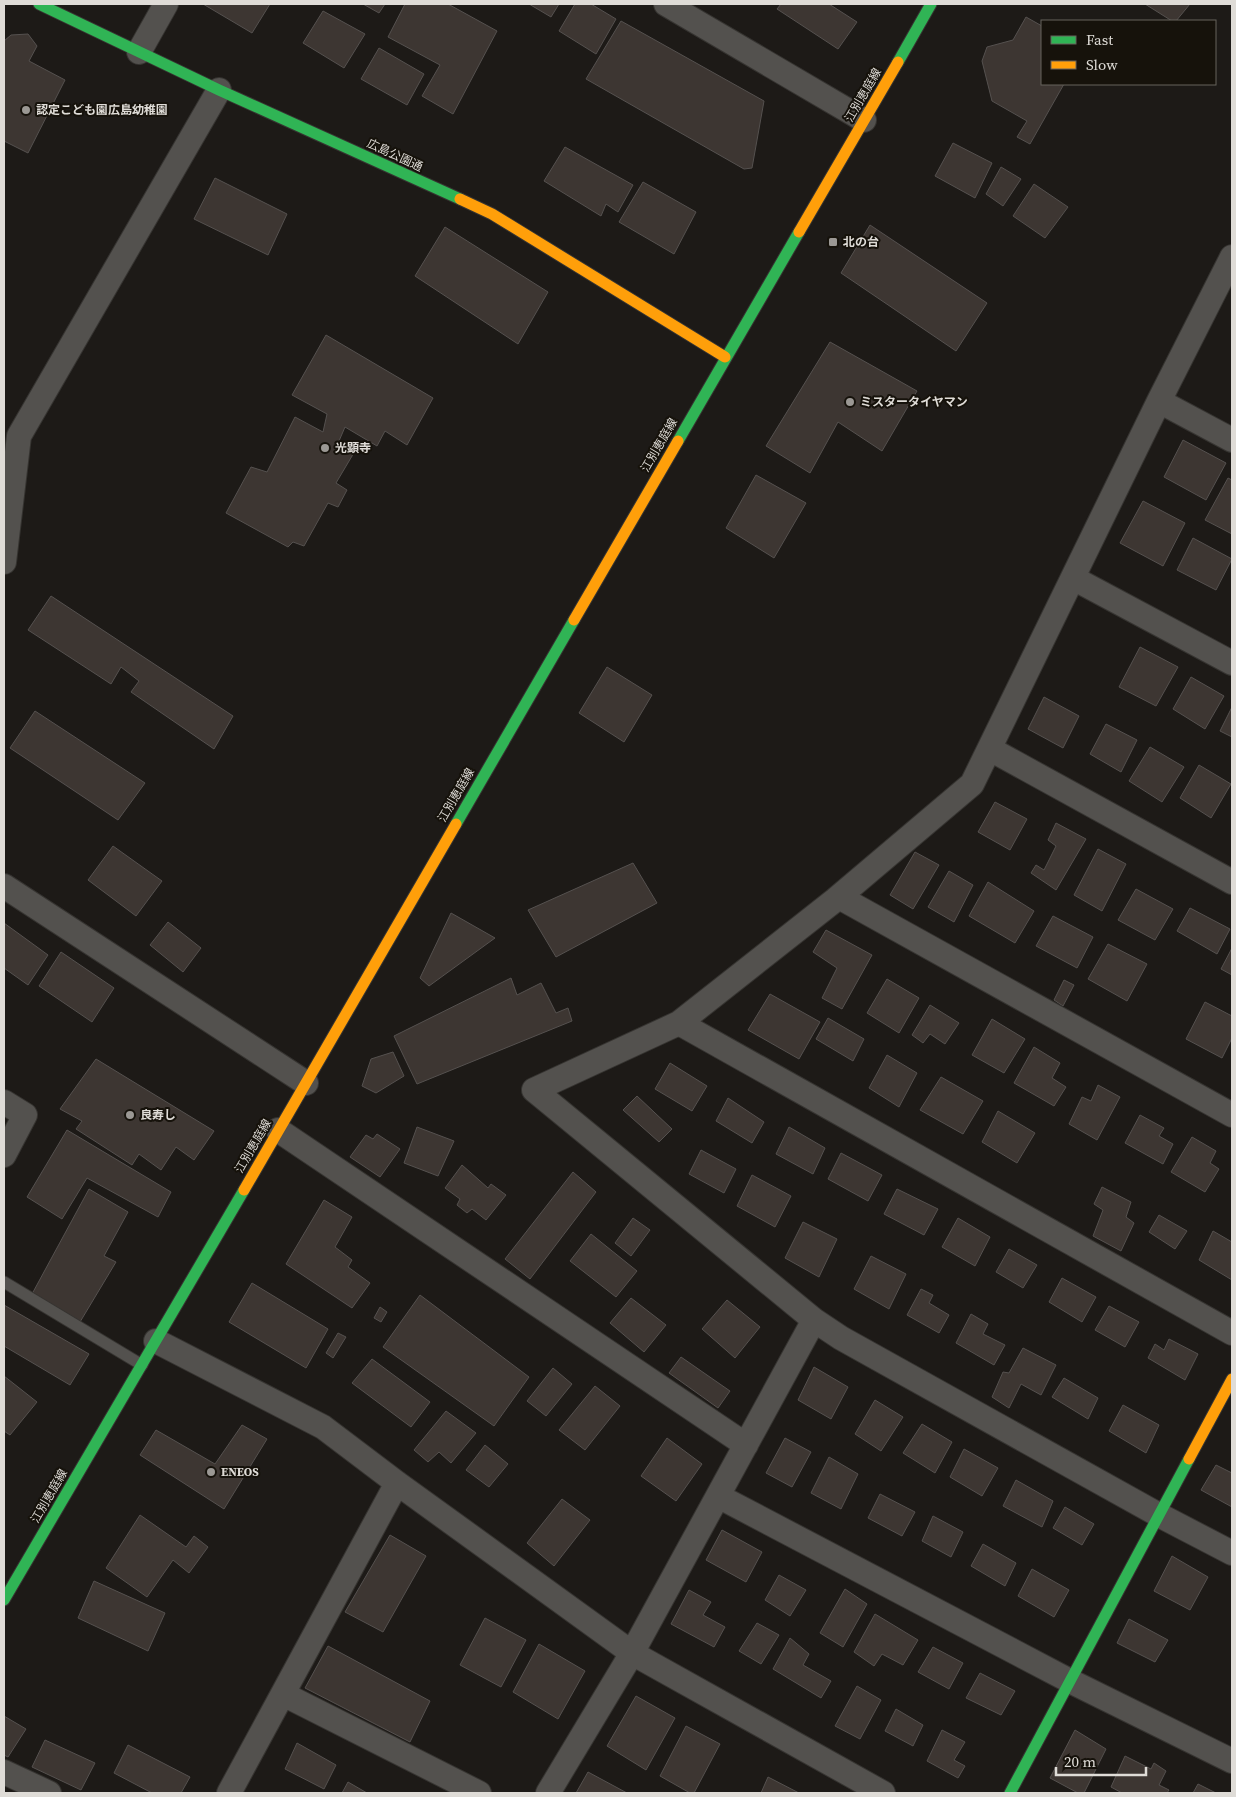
<svg xmlns="http://www.w3.org/2000/svg" width="1236" height="1797" font-family="'Source Serif 4','Noto Sans JP',serif">
	<style>
		.building { fill: #3d3632; stroke: #55514f }
		.lines { fill: none; stroke-linecap: round; stroke-linejoin: round }
		.lane-casing { stroke: #363431; stroke-width: 13 }
		.street-casing { stroke: #363431; stroke-width: 26 }
		.fast-casing { stroke: #363431; stroke-width: 13 }
		.slow-casing { stroke: #363431; stroke-width: 13 }
		.lane { stroke: #53514e; stroke-width: 11 }
		.street { stroke: #53514e; stroke-width: 24 }
		.fast { stroke: #30b455; stroke-width: 11 }
		.slow { stroke: #ff9f0a; stroke-width: 11 }
		.poi-dot { fill: #9b9894; stroke: #16120b; stroke-width: 2 }
		.labels { text-anchor: middle; dominant-baseline: central; stroke-width: 4; stroke-linejoin: round; paint-order: stroke }
		.street-label { font-size: 12px; fill: #dfdcd7; stroke: #16120b }
		.poi-label { font-size: 12px; font-weight: bold; fill: #dfdcd7; stroke: #16120b; text-anchor: start }
	</style>
	<rect width="100%" height="100%" fill="#1d1a17"/>
	<path class="building" d="M 203,4 L 270,4 L 252,33 Z
		M 363,4 L 385,4 L 379,13 Z
		M 405,4 L 448,4 L 497,31 L 453,114 L 422,96 L 440,65 L 388,37 Z
		M 529,4 L 559,4 L 551,17 Z
		M 575,4 L 591,4 L 616,19 L 596,54 L 559,31 Z
		M 781,4 L 829,4 L 857,22 L 838,49 L 777,9 Z
		M 1145,4 L 1190,4 L 1176,21 L 1172,21 Z
		M 323,11 L 365,34 L 344,68 L 303,43 Z
		M 1026,17 L 1042,26 L 1042,84 L 1064,84 L 1030,144 L 1017,137 L 1027,121 L 992,101 L 982,61 L 987,47 L 1013,40 Z
		M 621,21 L 764,101 L 752,168 L 744,169 L 586,79 Z
		M 28,34 L 37,46 L 29,61 L 65,80 L 28,153 L 4,141 L 4,41 L 11,35 Z
		M 379,48 L 424,74 L 407,105 L 361,79 Z
		M 953,143 L 992,163 L 975,198 L 935,176 Z
		M 565,147 L 633,185 L 618,212 L 606,204 L 601,216 L 544,181 Z
		M 1001,167 L 1021,179 L 1003,206 L 986,194 Z
		M 215,178 L 287,214 L 268,255 L 194,219 Z
		M 643,182 L 696,212 L 674,254 L 619,222 Z
		M 1034,184 L 1068,207 L 1045,238 L 1013,216 Z
		M 870,225 L 987,303 L 956,351 L 841,273 Z
		M 445,227 L 548,292 L 518,344 L 415,276 Z
		M 326,335 L 433,398 L 407,445 L 385,431 L 377,446 L 345,427 L 339,441 L 355,451 L 336,483 L 347,490 L 338,507 L 328,503 L 304,546 L 293,542 L 288,547 L 226,513 L 251,467 L 267,472 L 295,417 L 323,432 L 327,414 L 292,395 Z
		M 830,342 L 917,391 L 882,451 L 838,422 L 810,473 L 766,446 Z
		M 1183,440 L 1226,463 L 1206,500 L 1164,477 Z
		M 756,475 L 806,503 L 774,558 L 726,528 Z
		M 1228,478 L 1232,480 L 1232,534 L 1205,520 Z
		M 1143,501 L 1185,523 L 1163,566 L 1120,543 Z
		M 1193,538 L 1232,559 L 1216,590 L 1177,570 Z
		M 51,596 L 233,716 L 214,749 L 131,692 L 139,681 L 121,667 L 111,684 L 28,630 Z
		M 1140,647 L 1178,667 L 1156,706 L 1119,687 Z
		M 607,667 L 652,695 L 624,742 L 579,713 Z
		M 1191,677 L 1224,696 L 1205,729 L 1173,709 Z
		M 1044,697 L 1079,716 L 1063,748 L 1028,729 Z
		M 1232,707 L 1232,737 L 1220,731 Z
		M 35,711 L 145,783 L 118,820 L 10,748 Z
		M 1106,724 L 1137,740 L 1121,772 L 1090,754 Z
		M 1150,747 L 1184,767 L 1162,802 L 1129,781 Z
		M 1199,765 L 1231,784 L 1211,818 L 1180,798 Z
		M 995,802 L 1027,819 L 1010,850 L 978,832 Z
		M 1056,823 L 1086,839 L 1056,890 L 1031,873 L 1036,865 L 1044,870 L 1056,846 L 1048,840 Z
		M 113,846 L 162,881 L 136,916 L 88,880 Z
		M 1098,849 L 1126,864 L 1102,911 L 1074,895 Z
		M 915,852 L 939,865 L 913,909 L 890,895 Z
		M 633,863 L 657,903 L 556,957 L 528,910 Z
		M 949,871 L 973,885 L 954,922 L 928,907 Z
		M 988,882 L 1034,911 L 1015,943 L 969,916 Z
		M 1136,889 L 1173,909 L 1155,940 L 1118,920 Z
		M 1190,908 L 1230,929 L 1217,954 L 1177,931 Z
		M 451,913 L 495,938 L 429,986 L 420,978 Z
		M 1053,916 L 1093,937 L 1077,968 L 1036,946 Z
		M 168,922 L 201,948 L 183,972 L 150,945 Z
		M 4,923 L 48,955 L 28,985 L 4,968 Z
		M 826,930 L 872,955 L 842,1009 L 822,998 L 837,968 L 813,952 Z
		M 1108,944 L 1147,964 L 1127,1001 L 1088,979 Z
		M 1232,948 L 1232,975 L 1221,969 Z
		M 61,952 L 114,988 L 92,1022 L 39,986 Z
		M 511,978 L 517,995 L 541,983 L 556,1013 L 568,1008 L 572,1021 L 417,1084 L 394,1036 Z
		M 887,979 L 919,998 L 899,1033 L 867,1013 Z
		M 1064,980 L 1074,985 L 1063,1006 L 1054,1000 Z
		M 770,994 L 820,1022 L 799,1059 L 748,1030 Z
		M 1205,1002 L 1232,1016 L 1232,1038 L 1222,1058 L 1186,1039 Z
		M 930,1005 L 959,1023 L 945,1044 L 930,1034 L 923,1043 L 912,1035 Z
		M 828,1018 L 864,1039 L 853,1061 L 816,1039 Z
		M 992,1019 L 1025,1039 L 1004,1073 L 972,1055 Z
		M 1034,1047 L 1060,1063 L 1052,1078 L 1066,1087 L 1054,1106 L 1014,1083 Z
		M 393,1052 L 404,1076 L 376,1093 L 362,1086 L 371,1059 Z
		M 887,1055 L 917,1073 L 899,1107 L 869,1088 Z
		M 96,1059 L 214,1131 L 194,1160 L 176,1147 L 161,1170 L 139,1154 L 132,1165 L 76,1129 L 82,1121 L 60,1109 Z
		M 670,1063 L 707,1086 L 692,1111 L 655,1089 Z
		M 941,1077 L 983,1101 L 963,1134 L 920,1110 Z
		M 1098,1085 L 1120,1097 L 1097,1140 L 1069,1124 L 1082,1097 L 1091,1101 Z
		M 637,1096 L 672,1129 L 659,1142 L 623,1110 Z
		M 728,1098 L 764,1122 L 752,1143 L 716,1121 Z
		M 998,1111 L 1035,1133 L 1017,1163 L 982,1142 Z
		M 1140,1115 L 1164,1128 L 1159,1136 L 1173,1144 L 1163,1164 L 1125,1143 Z
		M 417,1127 L 454,1141 L 438,1176 L 404,1163 Z
		M 789,1127 L 825,1148 L 813,1174 L 776,1154 Z
		M 67,1130 L 171,1192 L 158,1217 L 87,1178 L 62,1219 L 27,1197 Z
		M 377,1134 L 400,1149 L 380,1177 L 350,1157 L 366,1135 L 373,1139 Z
		M 1192,1137 L 1216,1151 L 1210,1163 L 1219,1169 L 1205,1192 L 1171,1172 Z
		M 701,1150 L 736,1169 L 724,1193 L 689,1174 Z
		M 841,1153 L 882,1175 L 868,1201 L 828,1179 Z
		M 462,1165 L 488,1188 L 491,1184 L 506,1195 L 486,1220 L 472,1209 L 467,1213 L 457,1205 L 460,1199 L 445,1188 Z
		M 573,1172 L 596,1192 L 530,1279 L 505,1259 Z
		M 752,1175 L 791,1196 L 775,1227 L 737,1206 Z
		M 1102,1187 L 1131,1202 L 1126,1217 L 1134,1223 L 1121,1251 L 1093,1236 L 1103,1210 L 1094,1204 Z
		M 89,1189 L 128,1212 L 104,1256 L 116,1262 L 80,1322 L 32,1294 Z
		M 897,1189 L 938,1209 L 924,1235 L 884,1214 Z
		M 324,1200 L 352,1217 L 335,1247 L 352,1260 L 348,1267 L 370,1283 L 352,1308 L 286,1264 Z
		M 1159,1215 L 1187,1231 L 1175,1249 L 1149,1232 Z
		M 633,1218 L 650,1230 L 631,1256 L 615,1243 Z
		M 958,1218 L 990,1237 L 975,1266 L 942,1247 Z
		M 803,1222 L 837,1239 L 819,1277 L 785,1258 Z
		M 1213,1231 L 1232,1242 L 1232,1280 L 1199,1260 Z
		M 591,1234 L 637,1271 L 616,1297 L 570,1261 Z
		M 1009,1249 L 1037,1265 L 1023,1288 L 996,1272 Z
		M 871,1256 L 906,1274 L 889,1309 L 854,1289 Z
		M 1062,1278 L 1096,1297 L 1082,1322 L 1049,1302 Z
		M 252,1283 L 328,1329 L 306,1368 L 229,1322 Z
		M 921,1289 L 933,1295 L 929,1303 L 949,1315 L 939,1333 L 907,1315 Z
		M 420,1295 L 529,1377 L 494,1426 L 383,1347 Z
		M 631,1298 L 666,1325 L 644,1352 L 610,1323 Z
		M 727,1300 L 760,1327 L 735,1358 L 702,1329 Z
		M 4,1305 L 89,1354 L 70,1385 L 4,1346 Z
		M 1109,1306 L 1139,1322 L 1125,1347 L 1095,1330 Z
		M 380,1307 L 387,1312 L 381,1322 L 374,1318 Z
		M 971,1314 L 988,1324 L 983,1334 L 1005,1345 L 994,1365 L 956,1343 Z
		M 338,1333 L 346,1337 L 333,1358 L 326,1353 Z
		M 1169,1339 L 1198,1354 L 1185,1380 L 1148,1358 L 1155,1344 L 1164,1350 Z
		M 1023,1348 L 1056,1365 L 1041,1395 L 1021,1384 L 1009,1408 L 992,1397 L 1003,1372 L 1009,1373 Z
		M 681,1357 L 730,1391 L 718,1408 L 669,1373 Z
		M 372,1359 L 430,1402 L 411,1427 L 352,1383 Z
		M 814,1367 L 848,1387 L 831,1419 L 798,1400 Z
		M 553,1368 L 572,1384 L 546,1416 L 527,1401 Z
		M 4,1376 L 37,1402 L 10,1435 L 4,1431 Z
		M 1064,1378 L 1098,1398 L 1088,1419 L 1052,1397 Z
		M 595,1386 L 620,1406 L 585,1450 L 559,1430 Z
		M 875,1400 L 903,1417 L 881,1451 L 855,1434 Z
		M 1123,1405 L 1159,1425 L 1146,1453 L 1109,1431 Z
		M 446,1411 L 476,1433 L 451,1463 L 439,1452 L 428,1462 L 414,1450 Z
		M 922,1424 L 952,1442 L 935,1473 L 903,1453 Z
		M 242,1425 L 267,1439 L 224,1509 L 140,1455 L 156,1430 L 215,1464 Z
		M 667,1438 L 702,1464 L 676,1501 L 641,1476 Z
		M 785,1438 L 811,1452 L 792,1487 L 766,1473 Z
		M 485,1445 L 508,1464 L 489,1487 L 466,1470 Z
		M 964,1449 L 998,1468 L 982,1496 L 950,1477 Z
		M 829,1457 L 858,1474 L 841,1509 L 811,1493 Z
		M 1216,1465 L 1232,1473 L 1232,1507 L 1201,1490 Z
		M 1016,1480 L 1053,1501 L 1042,1527 L 1003,1506 Z
		M 880,1494 L 915,1512 L 902,1536 L 868,1518 Z
		M 562,1499 L 590,1520 L 554,1566 L 527,1543 Z
		M 1065,1507 L 1094,1524 L 1082,1545 L 1053,1528 Z
		M 140,1515 L 186,1547 L 194,1536 L 208,1547 L 189,1573 L 173,1560 L 147,1597 L 106,1568 Z
		M 933,1516 L 963,1532 L 951,1557 L 922,1541 Z
		M 722,1530 L 762,1552 L 746,1582 L 706,1560 Z
		M 390,1535 L 426,1556 L 383,1632 L 345,1612 Z
		M 983,1544 L 1016,1563 L 1005,1586 L 971,1566 Z
		M 1172,1556 L 1208,1577 L 1190,1610 L 1154,1591 Z
		M 1032,1569 L 1069,1590 L 1054,1617 L 1018,1596 Z
		M 779,1575 L 806,1590 L 790,1616 L 765,1600 Z
		M 94,1581 L 165,1613 L 148,1651 L 78,1618 Z
		M 845,1589 L 867,1604 L 843,1647 L 820,1633 Z
		M 689,1590 L 711,1602 L 703,1615 L 725,1627 L 714,1647 L 671,1624 Z
		M 875,1614 L 918,1640 L 903,1665 L 882,1654 L 874,1666 L 854,1652 Z
		M 485,1618 L 526,1640 L 501,1687 L 460,1665 Z
		M 1129,1619 L 1168,1640 L 1155,1662 L 1117,1643 Z
		M 757,1623 L 779,1635 L 761,1664 L 739,1651 Z
		M 790,1638 L 809,1654 L 803,1665 L 831,1681 L 821,1698 L 773,1669 Z
		M 539,1644 L 585,1671 L 558,1719 L 513,1692 Z
		M 328,1646 L 430,1701 L 410,1742 L 305,1688 Z
		M 933,1647 L 963,1663 L 949,1689 L 918,1672 Z
		M 980,1673 L 1015,1691 L 1001,1715 L 966,1698 Z
		M 857,1686 L 881,1700 L 860,1739 L 835,1726 Z
		M 636,1696 L 675,1718 L 646,1770 L 607,1746 Z
		M 896,1709 L 923,1725 L 913,1746 L 885,1731 Z
		M 4,1716 L 26,1729 L 8,1757 L 4,1755 Z
		M 686,1726 L 720,1744 L 694,1793 L 690,1793 L 660,1776 Z
		M 942,1730 L 965,1742 L 954,1760 L 965,1766 L 958,1778 L 927,1761 Z
		M 1075,1730 L 1106,1749 L 1084,1793 L 1078,1793 L 1050,1778 Z
		M 45,1740 L 95,1763 L 81,1790 L 32,1767 Z
		M 297,1743 L 336,1765 L 324,1789 L 285,1769 Z
		M 128,1745 L 190,1777 L 181,1793 L 152,1793 L 114,1773 Z
		M 1125,1756 L 1151,1769 L 1154,1763 L 1166,1771 L 1159,1785 L 1169,1790 L 1167,1793 L 1122,1793 L 1111,1787 Z
		M 588,1772 L 627,1793 L 576,1793 Z
		M 768,1777 L 799,1793 L 761,1793 Z
		M 348,1782 L 367,1793 L 342,1793 Z
		M 1198,1784 L 1216,1793 L 1193,1793 Z"/>
	<g class="lines">
		<g class="lane-casing">
			<path id="lane" d="M 4,1282 L 142,1365"/>
		</g>
		<g class="street-casing">
			<path id="street" d="M 666,4 L 864,120
				M 139,52 L 166,4
				M 1232,257 L 1159,401 L 972,784 L 835,900 L 679,1023 L 534,1090 L 814,1320 L 841,1338 L 1159,1515 L 1232,1553
				M 1159,401 L 1232,440
				M 4,562 L 19,436 L 219,90
				M 1073,578 L 1232,663
				M 990,749 L 1232,882
				M 4,886 L 306,1083
				M 839,897 L 1232,1115
				M 679,1023 L 1232,1333
				M 4,1102 L 25,1115 L 4,1155
				M 278,1130 L 746,1445
				M 156,1341 L 323,1427 L 397,1483 L 632,1653 L 883,1793
				M 718,1496 L 1070,1681 L 1232,1761
				M 283,1694 L 479,1793
				M 4,1772 L 49,1793
				M 229,1793 L 397,1483
				M 548,1793 L 632,1653 L 814,1320"/>
		</g>
		<g class="fast-casing">
			<path id="fast" d="M 39,4 L 219,90 L 460,199
				M 898,62 L 931,4
				M 678,441 L 799,232
				M 456,824 L 574,620
				M 4,1600 L 244,1190
				M 1010,1793 L 1189,1459"/>
		</g>
		<g class="slow-casing">
			<path id="slow" d="M 460,199 L 492,214 L 725,357
				M 799,232 L 898,62
				M 574,620 L 678,441
				M 244,1190 L 456,824
				M 1189,1459 L 1232,1379"/>
		</g>
		<use href="#lane" class="lane"/>
		<use href="#street" class="street"/>
		<use href="#fast" class="fast"/>
		<use href="#slow" class="slow"/>
	</g>
	<g class="poi-dot">
		<circle cx="26" cy="110" r="5"/>
		<rect x="828" y="237" width="10" height="10" rx="2.5"/>
		<circle cx="850" cy="402" r="5"/>
		<circle cx="325" cy="448" r="5"/>
		<circle cx="130" cy="1115" r="5"/>
		<circle cx="211" cy="1472" r="5"/>
	</g>
	<g class="labels">
		<g class="street-label">
			<text transform="translate(863 95) rotate(-60)">江別恵庭線</text>
			<text transform="translate(395 155) rotate(25)">広島公園通</text>
			<text transform="translate(659 445) rotate(-60)">江別恵庭線</text>
			<text transform="translate(456 795) rotate(-60)">江別恵庭線</text>
			<text transform="translate(253 1146) rotate(-60)">江別恵庭線</text>
			<text transform="translate(49 1496) rotate(-60)">江別恵庭線</text>
		</g>
		<g class="poi-label">
			<text x="36" y="110">認定こども園広島幼稚園</text>
			<text x="843" y="242">北の台</text>
			<text x="860" y="402">ミスタータイヤマン</text>
			<text x="335" y="448">光顕寺</text>
			<text x="140" y="1115">良寿し</text>
			<text x="221" y="1472">ENEOS</text>
		</g>
	</g>
	<rect width="1236" height="1797" fill="none" stroke="#dfdcd7" stroke-width="10"/>
	<rect x="1041" y="20" width="175" height="65" fill="#16120b" stroke="#66635d"/>
	<rect x="1051" y="36" width="25" height="8" fill="#30b455" stroke="#66635d"/>
	<text x="1086" y="45" font-size="15" fill="#dfdcd7">Fast</text>
	<rect x="1051" y="61" width="25" height="8" fill="#ff9f0a" stroke="#66635d"/>
	<text x="1086" y="70" font-size="15" fill="#dfdcd7">Slow</text>
	<path d="M1056 1767v8h90v-8" fill="none" stroke="#dfdcd7" stroke-width="2.5"/>
	<text x="1064" y="1767" font-size="15" fill="#dfdcd7" stroke="#16120b" stroke-width="4" paint-order="stroke">20 m</text>
</svg>
